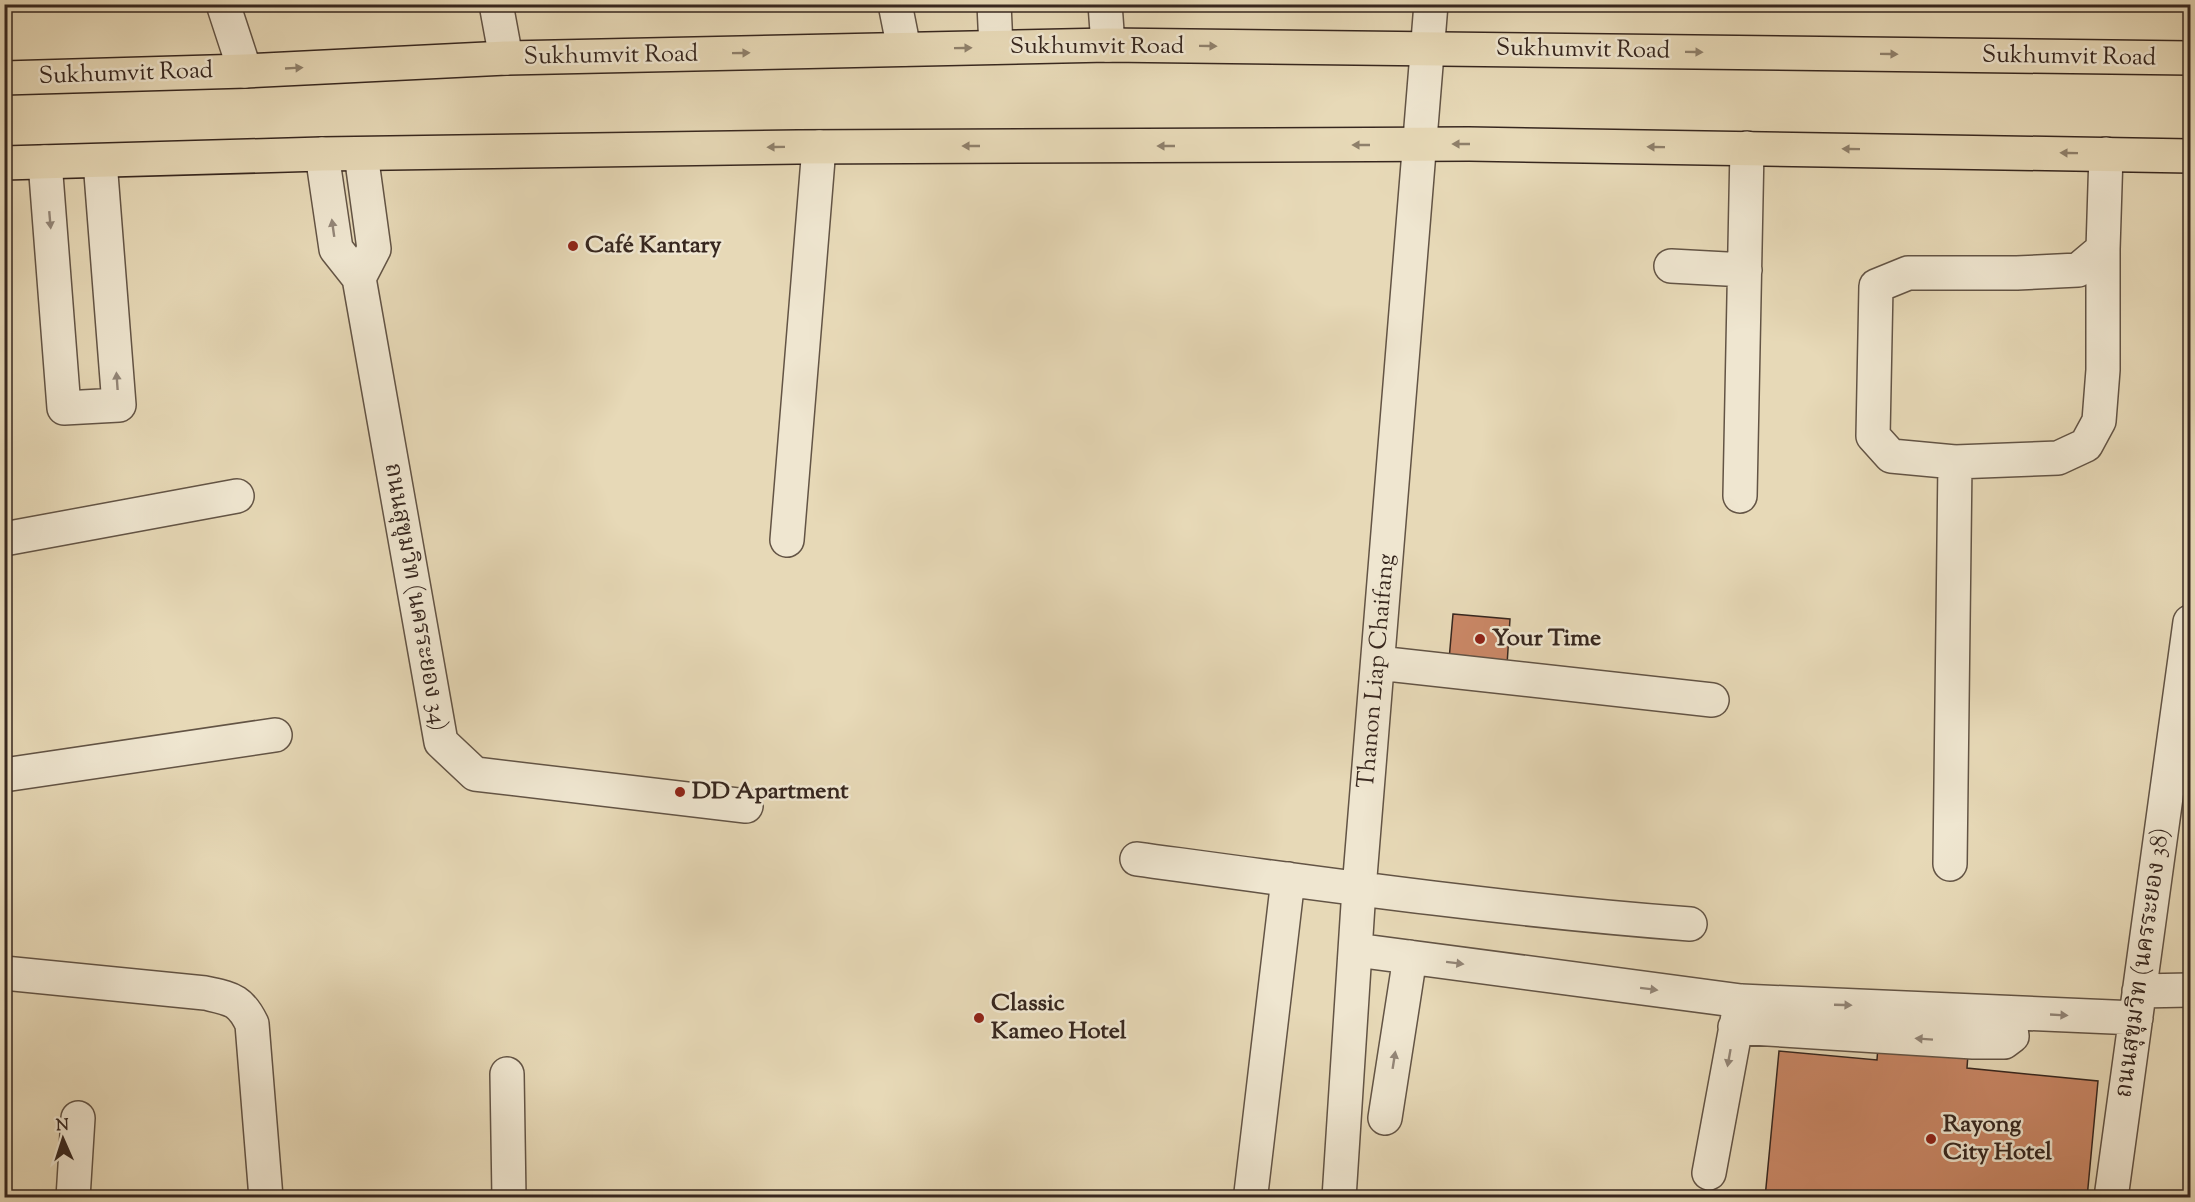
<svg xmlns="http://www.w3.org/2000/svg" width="2195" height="1202" font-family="'Sorts Mill Goudy','Noto Serif Thai',serif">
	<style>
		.building { fill: #c98766; stroke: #37271f; stroke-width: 1.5 }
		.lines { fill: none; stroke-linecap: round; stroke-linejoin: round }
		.minor-casing { stroke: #635445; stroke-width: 36 }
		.major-casing { stroke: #37271f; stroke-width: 36 }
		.minor { stroke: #efe6d0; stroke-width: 33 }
		.major { stroke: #e7d9b7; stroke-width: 33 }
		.oneway { fill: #8f806b }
		.oneway2 { fill: #938678 }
		.poi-dot { fill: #8f2418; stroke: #efe6d0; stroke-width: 2 }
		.labels { text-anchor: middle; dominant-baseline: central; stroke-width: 5; stroke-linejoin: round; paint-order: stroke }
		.street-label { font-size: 24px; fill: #37271f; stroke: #efe6d0 }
		.poi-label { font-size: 24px; font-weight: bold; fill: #37271f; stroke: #efe6d0; text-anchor: start }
	</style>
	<rect width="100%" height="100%" fill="#e7d9b7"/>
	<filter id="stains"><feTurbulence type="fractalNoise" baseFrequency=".00333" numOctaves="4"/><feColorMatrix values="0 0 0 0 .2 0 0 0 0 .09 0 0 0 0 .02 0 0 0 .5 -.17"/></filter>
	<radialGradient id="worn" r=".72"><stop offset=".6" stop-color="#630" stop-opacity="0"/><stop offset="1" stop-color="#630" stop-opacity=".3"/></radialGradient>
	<path class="building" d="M 1453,614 L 1510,619 L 1507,665 L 1449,660 Z
		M 1878,1046 L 1968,1054 L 1967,1068 L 2098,1081 L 2087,1198 L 1765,1198 L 1779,1051 L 1877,1060 Z"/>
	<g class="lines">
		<g class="minor-casing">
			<path id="minor" d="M 223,4 L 245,71
				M 496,4 L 506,58
				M 895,4 L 904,49
				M 994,4 L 996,47
				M 1105,4 L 1108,45
				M 322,154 L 336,249 L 359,278 L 441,742 L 475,774 L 746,806
				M 45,162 L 64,408 L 119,405 L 100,161
				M 2103,249 L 2103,370 L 2099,421 L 2086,445 L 2058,458 L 1955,462 L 1891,456 L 1873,436 L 1876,286 L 1908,273 L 2017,273 L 2078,270 L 2103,249 L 2106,154
				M 1671,266 L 1745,270
				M 359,278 L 374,249 L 361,154
				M 1740,496 L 1747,148
				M 4,539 L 237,496
				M 787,540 L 819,147
				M 1378,663 L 1712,700
				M 4,775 L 275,735
				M 1137,859 C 1321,884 1505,910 1690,924
				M 1950,864 L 1955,462
				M 1356,950 L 1741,1001 L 2136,1018
				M 4,973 L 205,993 C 231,999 240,999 252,1024 L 266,1198
				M 2139,991 L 2190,990
				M 1735,1027 L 1973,1042 L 2004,1042 L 2012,1036 L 2010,1022 L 1996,1012
				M 507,1074 L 509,1198
				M 1385,1118 L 1410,957
				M 1709,1173 L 1740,1005
				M 1251,1193 L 1288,879
				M 73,1198 L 78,1118
				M 1339,1198 L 1359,889 L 1431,4
				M 2111,1198 L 2190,622"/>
		</g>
		<g class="major-casing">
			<path id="major" d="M 4,78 L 245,71 L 506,58 L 1108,45 L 2190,58
				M 4,163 L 322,154 L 798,147 L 1469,144 L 2190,156"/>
		</g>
		<use href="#minor" class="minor"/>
		<use href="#major" class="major"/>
	</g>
	<defs><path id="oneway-solid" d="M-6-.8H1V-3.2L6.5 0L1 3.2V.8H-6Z" transform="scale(1.5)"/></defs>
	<g class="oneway">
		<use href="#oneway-solid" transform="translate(1208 46) rotate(1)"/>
		<use href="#oneway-solid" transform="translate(963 48) rotate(-1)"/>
		<use href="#oneway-solid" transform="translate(1694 52) rotate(1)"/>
		<use href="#oneway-solid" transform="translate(741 53) rotate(-1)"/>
		<use href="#oneway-solid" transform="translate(1889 54) rotate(1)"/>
		<use href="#oneway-solid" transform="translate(294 68) rotate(-3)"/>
		<use href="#oneway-solid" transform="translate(1461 144) rotate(180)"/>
		<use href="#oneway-solid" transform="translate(1361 145) rotate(180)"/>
		<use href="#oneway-solid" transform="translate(971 146) rotate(180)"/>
		<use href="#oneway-solid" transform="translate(1166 146) rotate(180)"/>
		<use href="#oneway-solid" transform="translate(776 147) rotate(179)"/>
		<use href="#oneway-solid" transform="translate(1656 147) rotate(-179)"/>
		<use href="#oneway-solid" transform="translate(1851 149) rotate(-179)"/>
		<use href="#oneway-solid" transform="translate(2069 153) rotate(-179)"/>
	</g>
	<g class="oneway2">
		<use href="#oneway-solid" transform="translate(50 220) rotate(85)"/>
		<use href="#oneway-solid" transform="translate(333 228) rotate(-98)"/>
		<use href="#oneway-solid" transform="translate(117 381) rotate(-94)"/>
		<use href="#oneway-solid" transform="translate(1455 963) rotate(7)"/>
		<use href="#oneway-solid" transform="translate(1649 989) rotate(7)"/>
		<use href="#oneway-solid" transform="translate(1843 1005) rotate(2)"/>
		<use href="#oneway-solid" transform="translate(2059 1015) rotate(3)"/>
		<use href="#oneway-solid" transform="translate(1924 1039) rotate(-176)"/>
		<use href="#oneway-solid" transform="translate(1729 1058) rotate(100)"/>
		<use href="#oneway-solid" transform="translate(1394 1060) rotate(-81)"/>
	</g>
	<g class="poi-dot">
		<circle cx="573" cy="246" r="6"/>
		<circle cx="1480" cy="639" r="6"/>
		<circle cx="680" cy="792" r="6"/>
		<circle cx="979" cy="1018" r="6"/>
		<circle cx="1931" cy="1139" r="6"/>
	</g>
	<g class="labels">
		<g class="street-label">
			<text x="1097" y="47">Sukhumvit Road</text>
			<text transform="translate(1583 50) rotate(1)">Sukhumvit Road</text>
			<text transform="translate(611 56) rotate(-1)">Sukhumvit Road</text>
			<text transform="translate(2069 57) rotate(1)">Sukhumvit Road</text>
			<text transform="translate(126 74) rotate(-2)">Sukhumvit Road</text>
			<text transform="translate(415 597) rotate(80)">ถนนสุขุมวิท (นครระยอง 34)</text>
			<text transform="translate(1377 671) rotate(-85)">Thanon Liap Chaifang</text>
			<text transform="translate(2143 963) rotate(-82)">ถนนสุขุมวิท (นครระยอง 38)</text>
		</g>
		<g class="poi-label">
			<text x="585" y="246">Café Kantary</text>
			<text x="1492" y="639">Your Time</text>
			<text x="692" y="792">DD Apartment</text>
			<text x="991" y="1004">Classic<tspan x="991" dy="28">Kameo Hotel</tspan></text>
			<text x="1943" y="1125">Rayong<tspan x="1943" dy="28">City Hotel</tspan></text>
		</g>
	</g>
	<rect width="2195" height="1202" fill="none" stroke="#e7d9b7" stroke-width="24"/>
	<rect x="6" y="6" width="2183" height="1190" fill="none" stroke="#37271f" stroke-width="3"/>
	<rect x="12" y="12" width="2171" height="1178" fill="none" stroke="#37271f" stroke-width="1.5"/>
	<g transform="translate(63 1139) rotate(357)" stroke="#efe6d0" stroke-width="4.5" paint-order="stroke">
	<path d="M0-4.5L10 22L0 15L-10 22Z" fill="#37271f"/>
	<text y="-9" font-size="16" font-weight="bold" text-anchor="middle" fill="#37271f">N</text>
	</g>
	<rect width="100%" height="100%" filter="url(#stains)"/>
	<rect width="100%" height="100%" fill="url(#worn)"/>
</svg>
